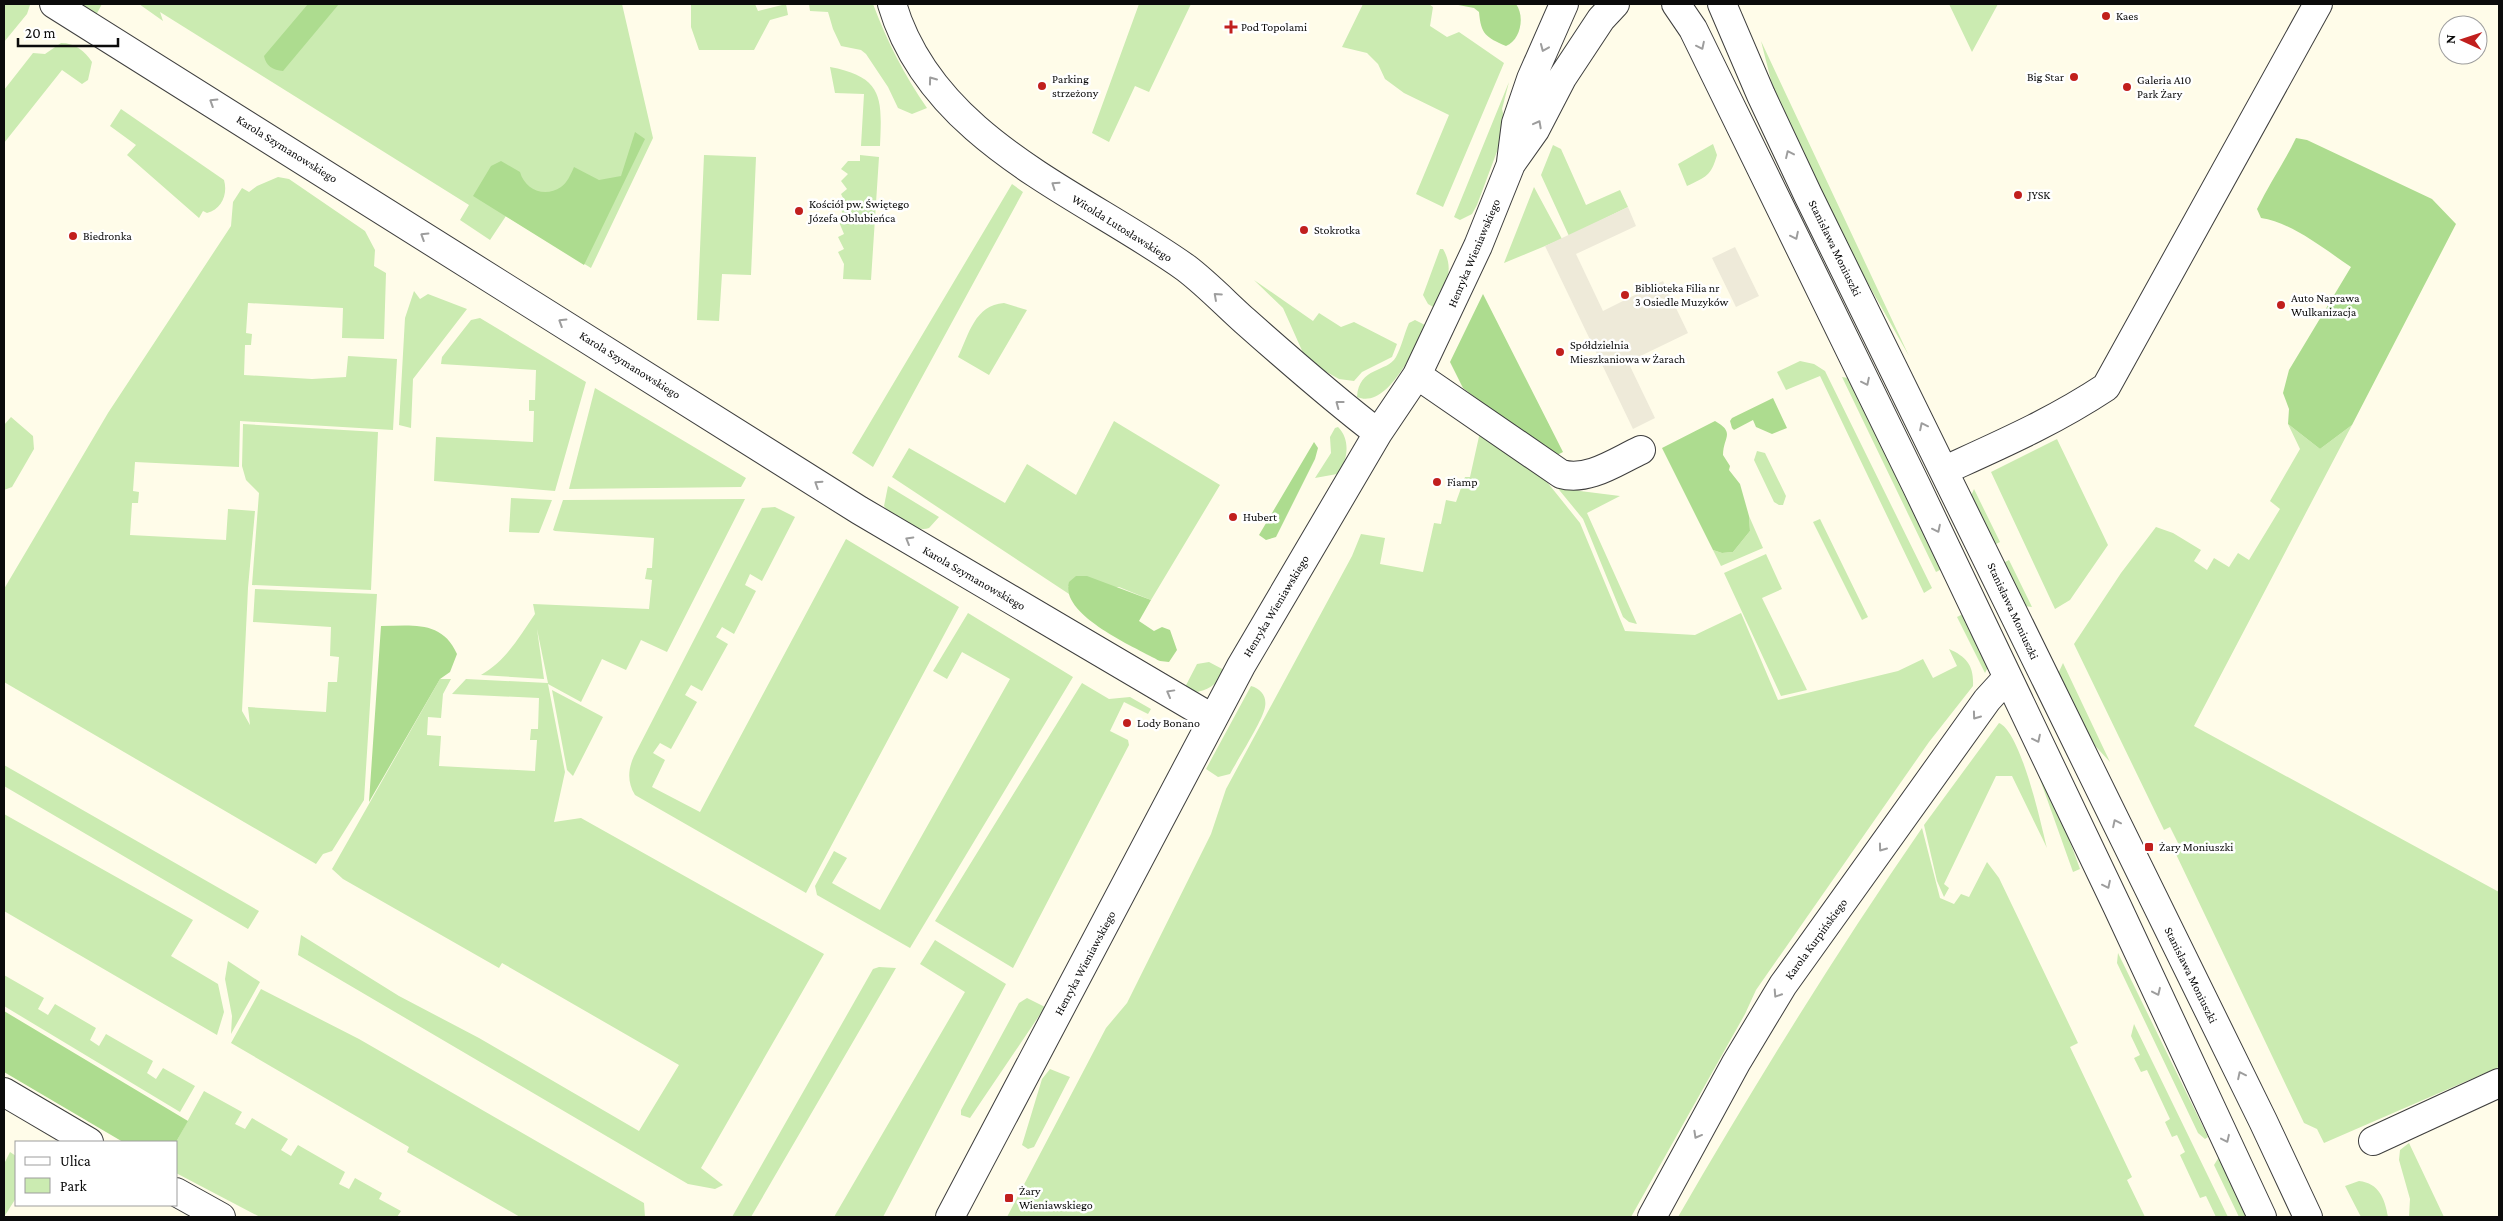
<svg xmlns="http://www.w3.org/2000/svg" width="2503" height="1221" font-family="'Crimson Pro',serif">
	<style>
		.green { fill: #cbebb1 }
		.forest { fill: #addc8f }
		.plaza { fill: #eeead9 }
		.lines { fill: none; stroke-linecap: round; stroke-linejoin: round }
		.minor-casing { stroke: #3e3e3e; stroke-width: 30 }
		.minor { stroke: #fff; stroke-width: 28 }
		.oneway { stroke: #9d9d9d }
		.poi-dot { fill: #c11f1d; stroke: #fff; stroke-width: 2 }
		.labels { text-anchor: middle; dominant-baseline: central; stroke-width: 5; stroke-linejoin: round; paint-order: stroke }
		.poi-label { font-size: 12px; fill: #0b0b0b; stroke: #fff; text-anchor: start }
		.street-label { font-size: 12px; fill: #0b0b0b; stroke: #fff }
	</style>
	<rect width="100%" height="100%" fill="#fffce9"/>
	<path class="green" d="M 4,4 L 30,5 L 27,14 L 4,42 Z
		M 80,4 L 102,4 L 96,15 Z
		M 139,4 L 622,4 L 653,138 L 591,268 L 506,216 L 490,240 L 460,220 L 469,205 L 160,12 L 163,21 Z
		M 691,4 L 755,4 L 758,11 L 786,4 L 788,15 L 770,20 L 754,50 L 699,50 L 691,27 Z
		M 809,4 L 873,4 C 887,41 904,75 927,108 L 912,114 L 898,108 L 888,87 L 866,54 L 861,50 L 841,46 L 833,29 L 828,12 L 810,11 Z
		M 1139,4 L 1191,4 L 1149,92 L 1135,86 L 1109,142 L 1092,133 Z
		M 1363,4 L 1429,4 L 1433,7 L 1430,26 L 1447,37 L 1459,32 L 1504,63 L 1443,207 L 1416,194 L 1449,115 L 1404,93 L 1385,79 L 1378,64 L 1367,53 L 1342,47 Z
		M 1949,4 L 1998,4 L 1972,52 Z
		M 1761,41 L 1909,356 L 1819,197 L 1775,96 Z
		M 61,43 C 75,43 85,51 92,62 L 88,80 L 82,84 L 62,70 L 4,143 L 4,90 L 33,53 L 45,54 Z
		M 830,67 C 884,77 882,99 880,146 L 861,146 L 864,94 L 835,93 Z
		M 1509,82 L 1502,109 L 1505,121 L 1499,146 L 1477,205 L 1472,214 L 1460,220 L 1454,217 Z
		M 121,109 L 224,180 C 228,194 222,209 207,213 L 203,211 L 199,218 L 127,155 L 136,145 L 110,126 Z
		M 1713,144 L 1717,155 C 1711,176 1706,177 1687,186 L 1678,164 Z
		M 1553,145 L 1561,149 L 1586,205 L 1620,190 L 1628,207 L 1569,236 L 1541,175 Z
		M 704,155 L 756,157 L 751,275 L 722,274 L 719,321 L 697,320 Z
		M 860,155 L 879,157 L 871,280 L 843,279 L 844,264 L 838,252 L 844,249 L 838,237 L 844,234 L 839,222 L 845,219 L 840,207 L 846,204 L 841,194 L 847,189 L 841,181 L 848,174 L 841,169 L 848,161 L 860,161 Z
		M 278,177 L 289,179 L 365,231 L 375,250 L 374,266 L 386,273 L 384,339 L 342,338 L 343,308 L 248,303 L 246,333 L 252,334 L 251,345 L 245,345 L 244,375 L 312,379 L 346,377 L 348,356 L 397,359 L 393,430 L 240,421 L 239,467 L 135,462 L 133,491 L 139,492 L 138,503 L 132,503 L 130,535 L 226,540 L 228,509 L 255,511 L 248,588 L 242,711 L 250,725 L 248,707 L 326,712 L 328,682 L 337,682 L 339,657 L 330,656 L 331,627 L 253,622 L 255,589 L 377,594 L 364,800 L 332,851 L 323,854 L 316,864 L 4,682 L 4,589 L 108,413 L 231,226 L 233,202 L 242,188 L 249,192 L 257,186 Z
		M 1012,184 L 1023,192 L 873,467 L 852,453 Z
		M 1534,187 L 1562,239 L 1504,263 Z
		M 1440,249 L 1443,249 C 1456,271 1444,288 1435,308 L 1428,304 L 1423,295 Z
		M 1254,280 L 1313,321 L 1319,313 L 1341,327 L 1354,322 L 1397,344 L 1392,357 L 1362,372 L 1354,381 L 1339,379 L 1323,370 L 1304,355 L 1283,308 Z
		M 414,291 L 420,299 L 428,294 L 467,309 L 413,379 L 411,428 L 399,425 L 405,318 Z
		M 1004,303 L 1027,310 L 989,375 L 958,357 C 969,334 975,305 1004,303 Z
		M 480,318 L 586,382 L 555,491 L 434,481 L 436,437 L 533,442 L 534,411 L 529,411 L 529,400 L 535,400 L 536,370 L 441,364 L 442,357 L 471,320 Z
		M 1415,320 L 1427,326 C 1414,348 1388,410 1357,397 C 1359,366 1387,373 1396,357 C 1402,346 1404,334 1409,323 Z
		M 1800,361 L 1814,364 L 1825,371 L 1932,588 L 1924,593 L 1820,376 L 1786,390 L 1777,372 Z
		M 1842,377 L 1854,379 L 1946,567 L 1936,572 Z
		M 595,388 L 746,478 L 741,487 L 569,489 Z
		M 11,417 L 33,436 L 34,449 L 12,487 L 4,490 L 4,425 Z
		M 1114,421 L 1220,485 L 1151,600 L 1119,587 L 1068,586 L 1069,594 L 892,477 L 909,448 L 1005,503 L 1027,464 L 1076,495 Z
		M 243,424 L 378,432 L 371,590 L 252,585 L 259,493 L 246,480 L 242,466 Z
		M 2288,424 L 2320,449 L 2352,425 L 2194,726 L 2499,892 L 2499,1067 L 2324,1143 L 2317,1129 L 2304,1123 L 2174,850 L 2180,847 L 2170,827 L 2164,830 L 2074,644 L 2121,573 L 2156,527 L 2173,533 L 2201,550 L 2194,561 L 2207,570 L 2214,558 L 2229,567 L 2238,553 L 2249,560 L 2280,509 L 2270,501 L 2300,449 Z
		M 1338,427 C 1351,440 1348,461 1337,474 L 1315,478 L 1331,453 L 1330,437 L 1335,428 Z
		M 1480,432 L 1531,462 L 1580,523 L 1625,631 L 1695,635 L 1741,613 L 1778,700 L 1898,671 L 1923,659 L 1933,678 L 1957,666 L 1949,649 C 1967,657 1974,666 1973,686 L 1929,742 L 1756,990 L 1745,1014 L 1631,1217 L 1007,1217 L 1106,1028 L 1127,1003 L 1211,834 L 1226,789 L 1352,556 L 1361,534 L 1385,538 L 1380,564 L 1423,572 L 1434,523 L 1441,524 L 1446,500 L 1456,502 L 1465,477 L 1470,477 Z
		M 2057,439 L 2108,545 L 2070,600 L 2055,609 L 1991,472 Z
		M 1757,451 L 1765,453 L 1786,496 L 1783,505 L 1779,505 L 1774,502 L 1754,460 Z
		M 1551,480 L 1580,491 L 1620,496 L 1587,513 L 1637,624 L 1629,622 L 1623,617 L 1583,519 Z
		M 888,486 L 939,517 L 929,528 C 915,533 892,517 884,506 Z
		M 1974,489 L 2000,542 L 1988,548 L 1970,498 Z
		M 511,498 L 552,500 L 539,533 L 509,532 Z
		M 745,499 L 667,652 L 641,640 L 626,670 L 602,659 L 581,702 L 548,684 L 565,772 L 554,822 L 581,818 L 824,954 L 701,1168 L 723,1185 L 715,1189 L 688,1184 L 298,955 L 301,935 L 399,996 L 479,1038 L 639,1131 L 679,1065 L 502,963 L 499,968 L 343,879 L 332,869 L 440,679 L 451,679 L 443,694 L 441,718 L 428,717 L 427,735 L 441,736 L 439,766 L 535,771 L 537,740 L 530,740 L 531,729 L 538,729 L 539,698 L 452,694 L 466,679 L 548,683 L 537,629 L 544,679 L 481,675 C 506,661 519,637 535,614 L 533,604 L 649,609 L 652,580 L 645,579 L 647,568 L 652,568 L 654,538 L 555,531 L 553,530 L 563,500 Z
		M 775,507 L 795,517 L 762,581 L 750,574 L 745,585 L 756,591 L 734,634 L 722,627 L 716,637 L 728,644 L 702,691 L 691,685 L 685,695 L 697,702 L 671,749 L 660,743 L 653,753 L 665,760 L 652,787 L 700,812 L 846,539 L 959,607 L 806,893 L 635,795 C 627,782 628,769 634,756 L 762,508 Z
		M 1749,516 L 1763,548 L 1721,566 L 1713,550 L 1722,553 L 1733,552 L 1750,531 Z
		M 1820,519 L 1868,617 L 1862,620 L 1813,522 Z
		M 1766,554 L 1782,589 L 1762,598 L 1807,690 L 1781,696 L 1724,573 Z
		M 2009,560 L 2032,607 L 2024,606 L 1997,566 Z
		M 968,613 L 1073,677 L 910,948 L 817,895 L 815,886 L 834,851 L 847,858 L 832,883 L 880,910 L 1010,679 L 962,652 L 947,679 L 933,671 Z
		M 1961,615 L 1965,615 L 1988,667 L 1985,673 L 1957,617 Z
		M 1209,662 L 1226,671 C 1214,687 1204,695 1183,691 L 1197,664 Z
		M 2063,663 L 2110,762 L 2075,724 L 2057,676 Z
		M 1082,683 L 1109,699 L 1130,697 L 1151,709 L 1148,714 L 1124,702 L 1110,731 L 1128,740 L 1129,745 L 1013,968 L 935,921 Z
		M 1251,686 C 1261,689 1267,696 1265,707 C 1263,720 1238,759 1230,774 L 1218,777 L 1206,769 Z
		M 552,690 L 603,717 L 573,776 L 567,770 Z
		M 1999,723 C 2021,732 2041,824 2047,848 L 2012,776 L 1996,776 L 1944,884 L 1949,888 L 1944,897 L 1937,881 L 1924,825 Z
		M 2031,754 L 2057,806 L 2080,869 L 2073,872 Z
		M 4,765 L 259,911 L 248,929 L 4,786 Z
		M 4,814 L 193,920 L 171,956 L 218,984 L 224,1012 L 217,1035 L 4,911 Z
		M 1922,828 L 1940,898 L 1954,904 L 1961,894 L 1969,897 L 1987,862 L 1999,878 L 2078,1043 L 2070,1047 L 2132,1177 L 2127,1180 L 2145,1217 L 1678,1217 C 1755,1084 1835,954 1922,828 Z
		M 935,940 L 1006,984 L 883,1217 L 834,1217 L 965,992 L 920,964 Z
		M 2118,953 L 2208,1137 L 2205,1139 L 2198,1133 L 2117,963 Z
		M 228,961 L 260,982 L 231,1034 L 232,1016 L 225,979 Z
		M 879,967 L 896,968 L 751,1217 L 732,1217 L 873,969 Z
		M 4,975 L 44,998 L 38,1009 L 48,1015 L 55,1004 L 96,1028 L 90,1040 L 99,1046 L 106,1034 L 153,1061 L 147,1073 L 156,1079 L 163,1068 L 195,1086 L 180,1112 L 4,1006 Z
		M 261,989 L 359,1039 L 644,1203 L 645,1217 L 520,1217 L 407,1152 L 409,1147 L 231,1043 Z
		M 1027,998 L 1045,1007 L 970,1118 L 961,1115 L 961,1110 L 1019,1003 Z
		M 2134,1024 L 2226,1213 L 2228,1217 L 2216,1217 L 2206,1196 L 2200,1198 L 2180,1155 L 2185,1152 L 2177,1135 L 2172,1137 L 2165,1122 L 2170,1119 L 2147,1070 L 2141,1072 L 2134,1058 L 2140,1055 L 2131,1036 Z
		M 1050,1069 L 1070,1077 L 1034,1147 L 1028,1149 L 1022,1145 L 1042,1079 Z
		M 204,1091 L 242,1112 L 235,1124 L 245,1129 L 252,1118 L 288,1139 L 281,1150 L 291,1156 L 298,1145 L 345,1172 L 339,1184 L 349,1189 L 355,1178 L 382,1193 L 379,1199 L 401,1211 L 397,1217 L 260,1217 L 176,1173 L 176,1142 Z
		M 2409,1143 L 2444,1217 L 2409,1217 L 2410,1199 L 2399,1160 L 2400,1150 Z
		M 10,1152 L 16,1156 L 16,1198 L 4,1217 L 4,1164 Z
		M 2219,1157 L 2248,1217 L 2239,1217 L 2214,1165 Z
		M 2359,1181 C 2379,1183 2385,1199 2388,1217 L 2361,1217 L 2345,1186 Z"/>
	<path class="forest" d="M 308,4 L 339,4 L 283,71 C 273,70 266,66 264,56 Z
		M 1453,4 L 1516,4 C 1525,16 1521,40 1506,46 C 1486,37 1481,35 1479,12 L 1474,8 Z
		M 635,132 L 645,139 L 584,265 L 473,196 L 491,166 L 501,161 L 520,172 C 525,190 545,198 561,187 C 567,183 571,174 574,167 L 599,180 L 621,176 Z
		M 2296,138 L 2307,140 L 2432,199 L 2456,224 L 2352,425 L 2320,449 L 2288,424 L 2289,409 L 2283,393 L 2289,370 L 2351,267 C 2324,249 2293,223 2261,218 L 2257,209 C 2269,184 2284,163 2296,138 Z
		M 1483,294 L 1563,452 L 1553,457 L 1463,388 L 1450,362 Z
		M 1773,398 L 1787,428 L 1772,434 L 1756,427 L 1753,420 L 1734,430 L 1732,428 L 1730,421 L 1732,418 Z
		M 1715,421 C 1736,433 1723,437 1723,455 L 1730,466 L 1729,470 L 1740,484 L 1749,516 L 1750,531 L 1733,552 L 1722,553 L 1713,550 L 1662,448 Z
		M 1314,442 L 1318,448 L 1315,459 L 1276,537 L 1266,540 L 1259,535 Z
		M 1076,576 L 1087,576 L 1151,600 L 1139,621 L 1154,631 L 1162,627 L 1170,630 L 1177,650 L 1169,662 L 1160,661 C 1137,648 1059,615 1069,582 Z
		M 381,626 C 412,626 442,620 457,654 L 450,672 L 440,679 L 369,802 Z
		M 4,1011 L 188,1121 L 176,1142 L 123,1142 L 4,1072 Z"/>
	<path class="plaza" d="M 1628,207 L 1636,226 L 1576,254 L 1603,311 L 1663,281 L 1688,333 L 1628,362 L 1655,418 L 1633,429 L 1545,246 Z
		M 1735,247 L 1759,296 L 1736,307 L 1712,258 Z"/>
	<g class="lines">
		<g class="minor-casing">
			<path id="minor" d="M 54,4 L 859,510 L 1212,718
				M 892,4 C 932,140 1081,193 1186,268 C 1207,284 1226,304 1245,321 C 1289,360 1332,398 1378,433
				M 1676,4 L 1693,29 L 1916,485 L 2117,906 L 2262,1217
				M 1722,4 L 1761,95 L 1808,195 L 2263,1121 L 2308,1217
				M 1511,162 L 1516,123 L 1531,79 L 1564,4
				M 1417,375 L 1561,474 C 1588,482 1617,461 1641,450
				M 1945,470 C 2002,444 2053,422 2106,387 L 2318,4
				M 4,1092 L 89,1142
				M 2373,1141 L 2499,1083
				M 176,1192 L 221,1217
				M 950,1217 L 1241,666 L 1378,433 L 1417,375 L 1478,246 L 1511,164 L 1535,130 L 1562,78 L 1601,19 L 1615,4
				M 1652,1217 L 1736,1063 L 1783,985 L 1987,700 L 2007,678"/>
		</g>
		<use href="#minor" class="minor"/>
	</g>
	<defs><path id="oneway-chevron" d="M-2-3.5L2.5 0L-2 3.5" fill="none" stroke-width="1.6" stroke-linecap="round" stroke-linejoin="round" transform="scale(1.25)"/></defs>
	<g class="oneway">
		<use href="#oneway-chevron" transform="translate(1701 46) rotate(64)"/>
		<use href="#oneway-chevron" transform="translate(1544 48) rotate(113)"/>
		<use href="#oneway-chevron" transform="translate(932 80) rotate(-126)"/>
		<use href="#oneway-chevron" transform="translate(213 102) rotate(-148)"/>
		<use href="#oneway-chevron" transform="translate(1538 124) rotate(-62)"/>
		<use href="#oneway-chevron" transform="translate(1789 154) rotate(-115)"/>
		<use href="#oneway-chevron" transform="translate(1055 185) rotate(-146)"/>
		<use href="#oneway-chevron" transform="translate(424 236) rotate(-148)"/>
		<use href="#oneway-chevron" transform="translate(1795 236) rotate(64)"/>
		<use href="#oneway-chevron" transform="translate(1217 296) rotate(-138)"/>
		<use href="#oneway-chevron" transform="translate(562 322) rotate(-148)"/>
		<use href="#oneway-chevron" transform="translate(1866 382) rotate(64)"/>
		<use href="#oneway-chevron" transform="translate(1339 404) rotate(-143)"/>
		<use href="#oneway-chevron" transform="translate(1923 426) rotate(-116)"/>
		<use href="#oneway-chevron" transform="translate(818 484) rotate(-147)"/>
		<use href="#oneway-chevron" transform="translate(1937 529) rotate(64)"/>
		<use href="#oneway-chevron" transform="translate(909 540) rotate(-150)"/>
		<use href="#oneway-chevron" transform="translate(1170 693) rotate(-151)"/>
		<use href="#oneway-chevron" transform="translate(1976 716) rotate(126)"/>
		<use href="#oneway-chevron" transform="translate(2037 739) rotate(64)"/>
		<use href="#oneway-chevron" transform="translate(2116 823) rotate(-116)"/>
		<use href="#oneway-chevron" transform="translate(1882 848) rotate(126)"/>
		<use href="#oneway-chevron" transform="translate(2107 885) rotate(64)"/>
		<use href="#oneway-chevron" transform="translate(2157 992) rotate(65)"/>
		<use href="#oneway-chevron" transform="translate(1777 994) rotate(123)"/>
		<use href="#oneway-chevron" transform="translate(2241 1075) rotate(-116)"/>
		<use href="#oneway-chevron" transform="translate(1697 1135) rotate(119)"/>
		<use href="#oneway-chevron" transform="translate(2226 1139) rotate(65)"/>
	</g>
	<g class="poi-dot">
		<circle cx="2106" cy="16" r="5"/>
		<path d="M1228.5 19.5h5v5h5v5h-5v5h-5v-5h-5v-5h5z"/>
		<circle cx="2074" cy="77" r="5"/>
		<circle cx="1042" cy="86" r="5"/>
		<circle cx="2127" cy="87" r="5"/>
		<circle cx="2018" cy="195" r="5"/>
		<circle cx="799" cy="211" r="5"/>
		<circle cx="1304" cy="230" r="5"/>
		<circle cx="73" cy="236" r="5"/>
		<circle cx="1625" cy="295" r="5"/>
		<circle cx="2281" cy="305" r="5"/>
		<circle cx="1560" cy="352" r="5"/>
		<circle cx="1437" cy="482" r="5"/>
		<circle cx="1233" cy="517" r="5"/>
		<circle cx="1127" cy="723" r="5"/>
		<rect x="2144" y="842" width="10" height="10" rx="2.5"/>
		<rect x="1004" y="1193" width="10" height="10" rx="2.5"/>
	</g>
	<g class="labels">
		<g class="poi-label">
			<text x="2116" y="16">Kaes</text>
			<text x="1241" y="27">Pod Topolami</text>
			<text x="2064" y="77" text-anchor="end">Big Star</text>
			<text x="1052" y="79">Parking<tspan x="1052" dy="14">strzeżony</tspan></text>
			<text x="2137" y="80">Galeria A10<tspan x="2137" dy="14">Park Żary</tspan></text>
			<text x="2028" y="195">JYSK</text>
			<text x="809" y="204">Kościół pw. Świętego<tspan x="809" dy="14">Józefa Oblubieńca</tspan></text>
			<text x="1314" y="230">Stokrotka</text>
			<text x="83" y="236">Biedronka</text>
			<text x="1635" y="288">Biblioteka Filia nr<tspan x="1635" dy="14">3 Osiedle Muzyków</tspan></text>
			<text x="2291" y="298">Auto Naprawa<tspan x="2291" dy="14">Wulkanizacja</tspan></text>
			<text x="1570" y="345">Spółdzielnia<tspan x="1570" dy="14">Mieszkaniowa w Żarach</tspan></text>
			<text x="1447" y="482">Fiamp</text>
			<text x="1243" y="517">Hubert</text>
			<text x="1137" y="723">Lody Bonano</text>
			<text x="2159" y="847">Żary Moniuszki</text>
			<text x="1019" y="1191">Żary<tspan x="1019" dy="14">Wieniawskiego</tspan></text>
		</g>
		<g class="street-label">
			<text transform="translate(287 149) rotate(32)">Karola Szymanowskiego</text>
			<text transform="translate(1122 228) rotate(32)">Witolda Lutosławskiego</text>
			<text transform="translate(1835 248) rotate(64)">Stanisława Moniuszki</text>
			<text transform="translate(1474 253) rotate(-67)">Henryka Wieniawskiego</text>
			<text transform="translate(630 365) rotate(32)">Karola Szymanowskiego</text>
			<text transform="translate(974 578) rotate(30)">Karola Szymanowskiego</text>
			<text transform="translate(1276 606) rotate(-59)">Henryka Wieniawskiego</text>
			<text transform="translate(2013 611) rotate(65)">Stanisława Moniuszki</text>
			<text transform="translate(1816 939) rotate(-54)">Karola Kurpińskiego</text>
			<text transform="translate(1085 963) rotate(-62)">Henryka Wieniawskiego</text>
			<text transform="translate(2191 975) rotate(64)">Stanisława Moniuszki</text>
		</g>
	</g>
	<rect width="2503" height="1221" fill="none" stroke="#0b0b0b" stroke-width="10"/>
	<rect x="15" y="1141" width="162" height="65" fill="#ffffff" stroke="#9d9d9d"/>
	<rect x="25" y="1157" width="25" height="8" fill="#ffffff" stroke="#9d9d9d"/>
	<text x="60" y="1166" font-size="15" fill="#0b0b0b">Ulica</text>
	<rect x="25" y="1178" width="25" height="15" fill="#cbebb1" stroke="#9d9d9d"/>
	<text x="60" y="1191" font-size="15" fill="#0b0b0b">Park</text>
	<g transform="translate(2463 40) rotate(273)"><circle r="24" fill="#ffffff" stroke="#9d9d9d"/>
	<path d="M0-4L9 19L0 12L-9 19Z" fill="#c11f1d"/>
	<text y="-8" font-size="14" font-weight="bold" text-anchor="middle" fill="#0b0b0b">N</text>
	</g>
	<path d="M18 38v8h100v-8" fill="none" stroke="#0b0b0b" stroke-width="2.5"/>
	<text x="25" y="38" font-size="15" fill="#0b0b0b" stroke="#ffffff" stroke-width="4" paint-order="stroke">20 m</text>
</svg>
